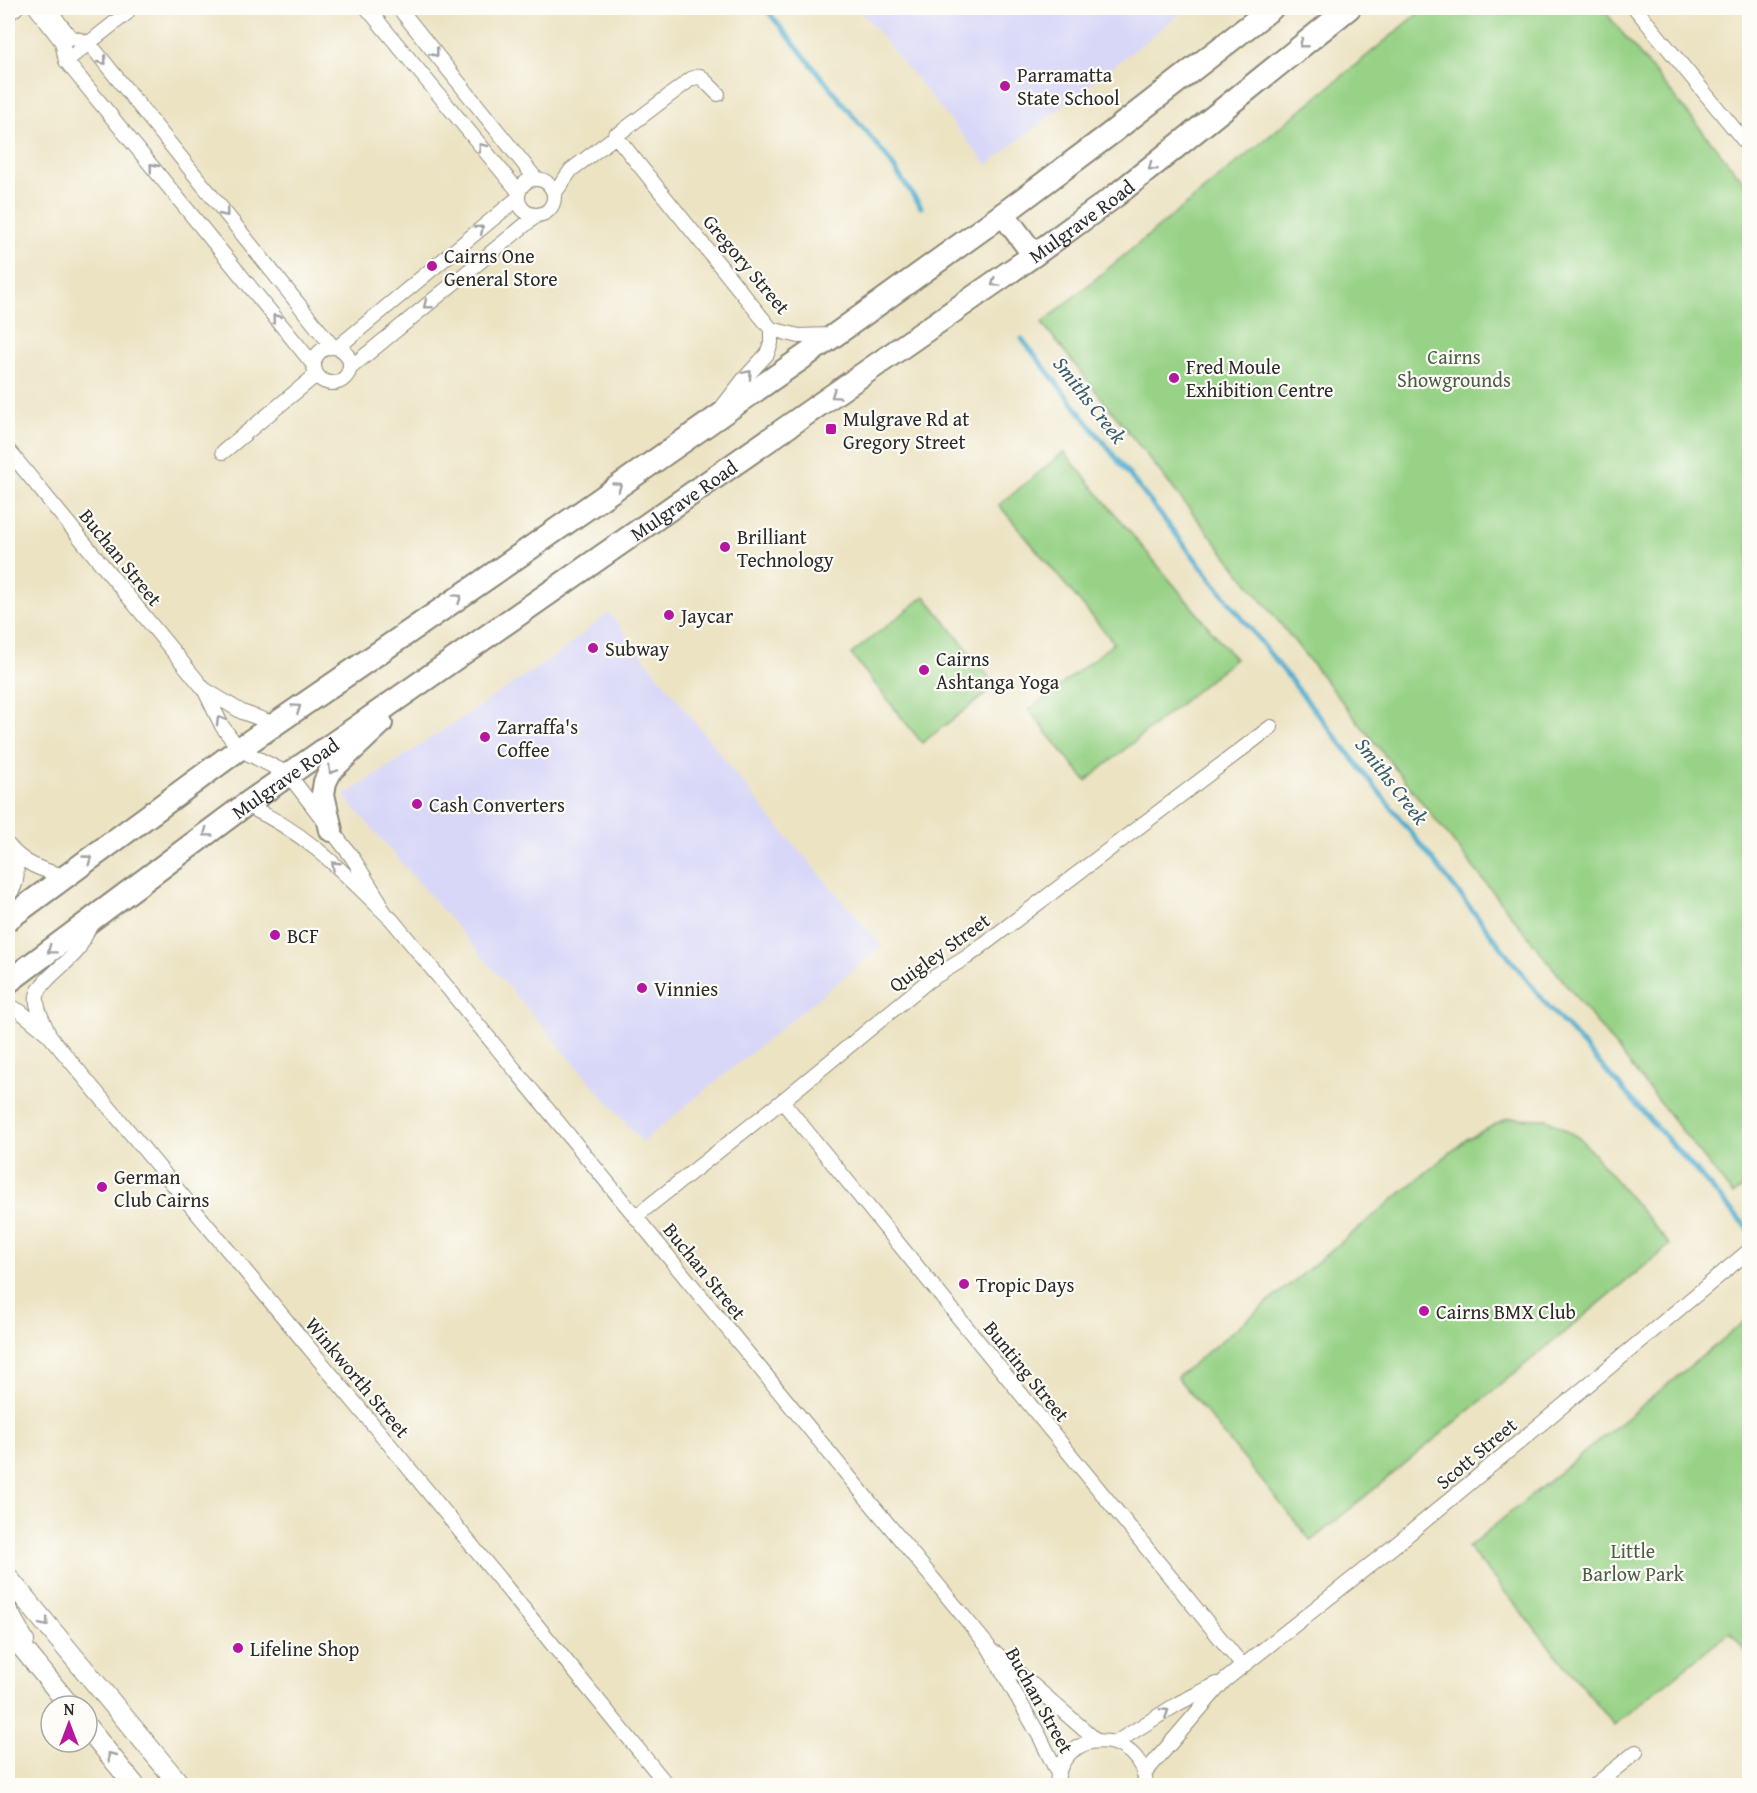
<svg xmlns="http://www.w3.org/2000/svg" width="1757" height="1793" font-family="'Gentium Book Plus',serif">
	<style>
		.built { fill: #d8d7f8 }
		.green { fill: #97d286; stroke: #617e58; stroke-width: 1.5 }
		.lines { fill: none; stroke-linecap: round; stroke-linejoin: round }
		.stream { stroke: #4dabcc; stroke-width: 5 }
		.street-casing { stroke: #8c8777; stroke-width: 16 }
		.secondary-casing { stroke: #8c8777; stroke-width: 22 }
		.primary-casing { stroke: #8c8777; stroke-width: 26 }
		.street { stroke: #fff; stroke-width: 14 }
		.secondary { stroke: #fff; stroke-width: 20 }
		.primary { stroke: #fff; stroke-width: 22 }
		.oneway { stroke: #a0a0a0 }
		.poi-dot { fill: #b5179e; stroke: #fdfcf7; stroke-width: 2 }
		.labels { text-anchor: middle; dominant-baseline: central; stroke-width: 4.5; stroke-linejoin: round; paint-order: stroke }
		.poi-label { font-size: 20px; fill: #2b2b2b; stroke: #fdfcf7; text-anchor: start }
		.street-label { font-size: 20px; fill: #2b2b2b; stroke: #fdfcf7 }
		.park-label { font-size: 20px; fill: #4b5d46; stroke: #fdfcf7 }
		.water-label { font-size: 21px; font-style: italic; fill: #395e6b; stroke: #fdfcf7 }
	</style>
	<rect width="100%" height="100%" fill="#fdfcf7"/>
	<filter id="ink" filterUnits="userSpaceOnUse"><feTurbulence type="fractalNoise" baseFrequency=".0167" numOctaves="2"/><feDisplacementMap in="SourceGraphic" scale="12" xChannelSelector="R" yChannelSelector="G"/><feConvolveMatrix kernelMatrix="1 2 1 2 8 2 1 2 1" color-interpolation-filters="sRGB"/></filter>
	<filter id="wash" filterUnits="userSpaceOnUse"><feTurbulence type="fractalNoise" baseFrequency=".008" numOctaves="4" result="noise"/><feDisplacementMap in="SourceGraphic" scale="24" xChannelSelector="R" yChannelSelector="G"/><feGaussianBlur stdDeviation="1.35" result="paint"/><feColorMatrix in="noise" values="0 0 0 0 0 0 0 0 0 0 0 0 0 0 0 0 0 1.4 0 .05"/><feComposite in="paint" operator="in"/></filter>
	<g filter="url(#wash)">
		<rect width="100%" height="100%" fill="#ece3c3"/>
		<path class="built" d="M 858,8 L 1188,8 L 987,165 Z
			M 609,613 L 770,817 L 882,946 L 642,1142 L 344,796 L 556,655 Z"/>
		<path class="green" d="M 1425,8 L 1602,8 L 1749,188 L 1750,1182 L 1733,1195 L 1042,323 Z
			M 1064,452 L 1235,659 L 1086,781 L 1029,710 L 1114,643 L 999,505 Z
			M 925,596 L 996,686 L 922,743 L 851,654 Z
			M 1508,1118 L 1547,1119 L 1581,1139 L 1670,1245 L 1311,1541 L 1177,1377 L 1467,1139 Z
			M 1749,1318 L 1749,1656 L 1730,1632 L 1614,1725 L 1468,1547 Z"/>
		<g class="lines">
			<path class="stream" d="M 765,8 L 886,156 L 921,207
				M 1022,339 L 1547,1005 L 1750,1231"/>
		</g>
	</g>
	<g filter="url(#ink)">
		<g class="lines">
			<g class="street-casing">
				<path id="street" d="M 36,8 L 62,42 L 66,61 L 313,364
					M 48,8 L 70,37 L 89,43 L 332,346
					M 367,8 L 519,192
					M 399,8 L 536,179
					M 1635,8 L 1750,148
					M 8,14 L 16,8
					M 66,61 L 127,13
					M 615,135 L 771,329 L 799,336 L 830,335
					M518 197a18 18 0 1 1 36 0a18 18 0 1 1-36 0Z
					M 554,194 L 571,170 L 691,79 L 700,76 L 718,94
					M314 365a18 18 0 1 1 36 0a18 18 0 1 1-36 0Z
					M 338,347 L 518,198
					M 350,368 L 537,215
					M 723,406 L 744,379 L 767,354 L 771,343 L 771,329
					M 8,450 L 204,689 L 222,726 L 239,749 L 288,774 L 352,857 L 380,902
					M 223,452 L 316,375
					M 204,689 L 242,712 L 275,724
					M 245,805 C 307,832 344,873 392,920 L 988,1646 L 1040,1737 L 1058,1774
					M 8,845 C 23,864 43,871 66,876
					M 8,896 C 20,883 17,869 14,853
					M 8,1005 L 21,1012 L 48,1034 L 385,1439 L 668,1786
					M 48,1032 C 44,1022 35,1008 37,996 C 39,982 67,964 77,951 C 82,943 86,934 90,926
					M 782,1101 L 1242,1665
					M 635,1217 L 782,1101 L 928,981 L 967,957 L 1271,727
					M 996,1653 L 1097,1741
					M 1115,1743 L 1179,1703 L 1217,1684
					M 1144,1774 L 1224,1681 L 1399,1542 L 1750,1250
					M 1057,1786 C 1057,1727 1142,1726 1146,1786
					M 1594,1786 L 1636,1752"/>
			</g>
			<g class="secondary-casing">
				<path id="secondary" d="M 8,1578 L 181,1786
					M 8,1612 L 24,1641
					M 8,1630 L 70,1706
					M 87,1727 L 135,1786"/>
			</g>
			<g class="primary-casing">
				<g id="primary">
					<path d="M 1003,214 L 1034,255"/>
					<path d="M 331,830 L 323,794 L 325,782 L 331,770 L 381,723"/>
					<path d="M 8,919 L 239,749 L 493,574 L 835,335 L 1003,214 L 1110,134 L 1272,8"/>
					<path id="s1" d="M 8,982 L 245,805 L 1034,255 L 1115,196 L 1349,8"/>
				</g>
			</g>
			<use href="#street" class="street"/>
			<use href="#secondary" class="secondary"/>
			<use href="#primary" class="primary"/>
		</g>
		<defs><path id="oneway-chevron" d="M-2-3.5L2.5 0L-2 3.5" fill="none" stroke-width="1.6" stroke-linecap="round" stroke-linejoin="round" transform="scale(1.5)"/></defs>
		<g class="oneway">
			<use href="#oneway-chevron" transform="translate(1303 44) rotate(141)"/>
			<use href="#oneway-chevron" transform="translate(435 53) rotate(51)"/>
			<use href="#oneway-chevron" transform="translate(103 61) rotate(51)"/>
			<use href="#oneway-chevron" transform="translate(482 147) rotate(-129)"/>
			<use href="#oneway-chevron" transform="translate(153 167) rotate(-129)"/>
			<use href="#oneway-chevron" transform="translate(1152 167) rotate(142)"/>
			<use href="#oneway-chevron" transform="translate(225 213) rotate(51)"/>
			<use href="#oneway-chevron" transform="translate(480 229) rotate(-40)"/>
			<use href="#oneway-chevron" transform="translate(995 283) rotate(145)"/>
			<use href="#oneway-chevron" transform="translate(427 305) rotate(141)"/>
			<use href="#oneway-chevron" transform="translate(276 318) rotate(-129)"/>
			<use href="#oneway-chevron" transform="translate(748 374) rotate(-49)"/>
			<use href="#oneway-chevron" transform="translate(835 395) rotate(145)"/>
			<use href="#oneway-chevron" transform="translate(618 486) rotate(-35)"/>
			<use href="#oneway-chevron" transform="translate(458 598) rotate(-34)"/>
			<use href="#oneway-chevron" transform="translate(297 708) rotate(-34)"/>
			<use href="#oneway-chevron" transform="translate(220 720) rotate(-120)"/>
			<use href="#oneway-chevron" transform="translate(332 770) rotate(123)"/>
			<use href="#oneway-chevron" transform="translate(207 833) rotate(143)"/>
			<use href="#oneway-chevron" transform="translate(88 859) rotate(-36)"/>
			<use href="#oneway-chevron" transform="translate(335 865) rotate(-137)"/>
			<use href="#oneway-chevron" transform="translate(51 950) rotate(143)"/>
			<use href="#oneway-chevron" transform="translate(45 1623) rotate(50)"/>
			<use href="#oneway-chevron" transform="translate(1165 1712) rotate(-32)"/>
			<use href="#oneway-chevron" transform="translate(111 1756) rotate(-129)"/>
		</g>
	</g>
	<g class="poi-dot">
		<circle cx="1005" cy="86" r="6"/>
		<circle cx="432" cy="266" r="6"/>
		<circle cx="1174" cy="378" r="6"/>
		<rect x="825" y="423" width="12" height="12" rx="3"/>
		<circle cx="725" cy="547" r="6"/>
		<circle cx="669" cy="615" r="6"/>
		<circle cx="593" cy="648" r="6"/>
		<circle cx="924" cy="670" r="6"/>
		<circle cx="485" cy="737" r="6"/>
		<circle cx="417" cy="804" r="6"/>
		<circle cx="275" cy="935" r="6"/>
		<circle cx="642" cy="988" r="6"/>
		<circle cx="102" cy="1187" r="6"/>
		<circle cx="964" cy="1284" r="6"/>
		<circle cx="1424" cy="1311" r="6"/>
		<circle cx="238" cy="1648" r="6"/>
	</g>
	<g class="labels">
		<g class="poi-label">
			<text x="1017" y="74">Parramatta<tspan x="1017" dy="23">State School</tspan></text>
			<text x="444" y="255">Cairns One<tspan x="444" dy="23">General Store</tspan></text>
			<text x="1186" y="366">Fred Moule<tspan x="1186" dy="23">Exhibition Centre</tspan></text>
			<text x="843" y="418">Mulgrave Rd at<tspan x="843" dy="23">Gregory Street</tspan></text>
			<text x="737" y="536">Brilliant<tspan x="737" dy="23">Technology</tspan></text>
			<text x="681" y="615">Jaycar</text>
			<text x="605" y="648">Subway</text>
			<text x="936" y="658">Cairns<tspan x="936" dy="23">Ashtanga Yoga</tspan></text>
			<text x="497" y="726">Zarraffa's<tspan x="497" dy="23">Coffee</tspan></text>
			<text x="429" y="804">Cash Converters</text>
			<text x="287" y="935">BCF</text>
			<text x="654" y="988">Vinnies</text>
			<text x="114" y="1176">German<tspan x="114" dy="23">Club Cairns</tspan></text>
			<text x="976" y="1284">Tropic Days</text>
			<text x="1436" y="1311">Cairns BMX Club</text>
			<text x="250" y="1648">Lifeline Shop</text>
		</g>
		<g class="street-label">
			<text stroke="none"><textPath href="#s1" startOffset="1316">Mulgrave Road</textPath></text>
			<text transform="translate(747 264) rotate(50)">Gregory Street</text>
			<text stroke="none"><textPath href="#s1" startOffset="830">Mulgrave Road</textPath></text>
			<text transform="translate(121 557) rotate(51)">Buchan Street</text>
			<text stroke="none"><textPath href="#s1" startOffset="344">Mulgrave Road</textPath></text>
			<text transform="translate(939 952) rotate(-36)">Quigley Street</text>
			<text transform="translate(705 1271) rotate(51)">Buchan Street</text>
			<text transform="translate(1027 1371) rotate(51)">Bunting Street</text>
			<text transform="translate(358 1377) rotate(50)">Winkworth Street</text>
			<text transform="translate(1476 1453) rotate(-40)">Scott Street</text>
			<text transform="translate(1040 1700) rotate(61)">Buchan Street</text>
		</g>
		<g class="park-label">
			<text x="1454" y="356">Cairns<tspan x="1454" dy="23">Showgrounds</tspan></text>
			<text x="1633" y="1550">Little<tspan x="1633" dy="23">Barlow Park</tspan></text>
		</g>
		<g class="water-label">
			<text transform="translate(1090 400) rotate(52)">Smiths Creek</text>
			<text transform="translate(1392 781) rotate(52)">Smiths Creek</text>
		</g>
	</g>
	<rect width="1757" height="1793" fill="none" stroke="#fdfcf7" stroke-width="30"/>
	<g transform="translate(69 1724)"><circle r="28" fill="#fdfcf7" stroke="#a9a8a5" stroke-width="1.5"/>
	<path d="M0-4.5L10 22L0 15L-10 22Z" fill="#b5179e"/>
	<text y="-9" font-size="16" font-weight="bold" text-anchor="middle" fill="#2b2b2b">N</text>
	</g>
</svg>
